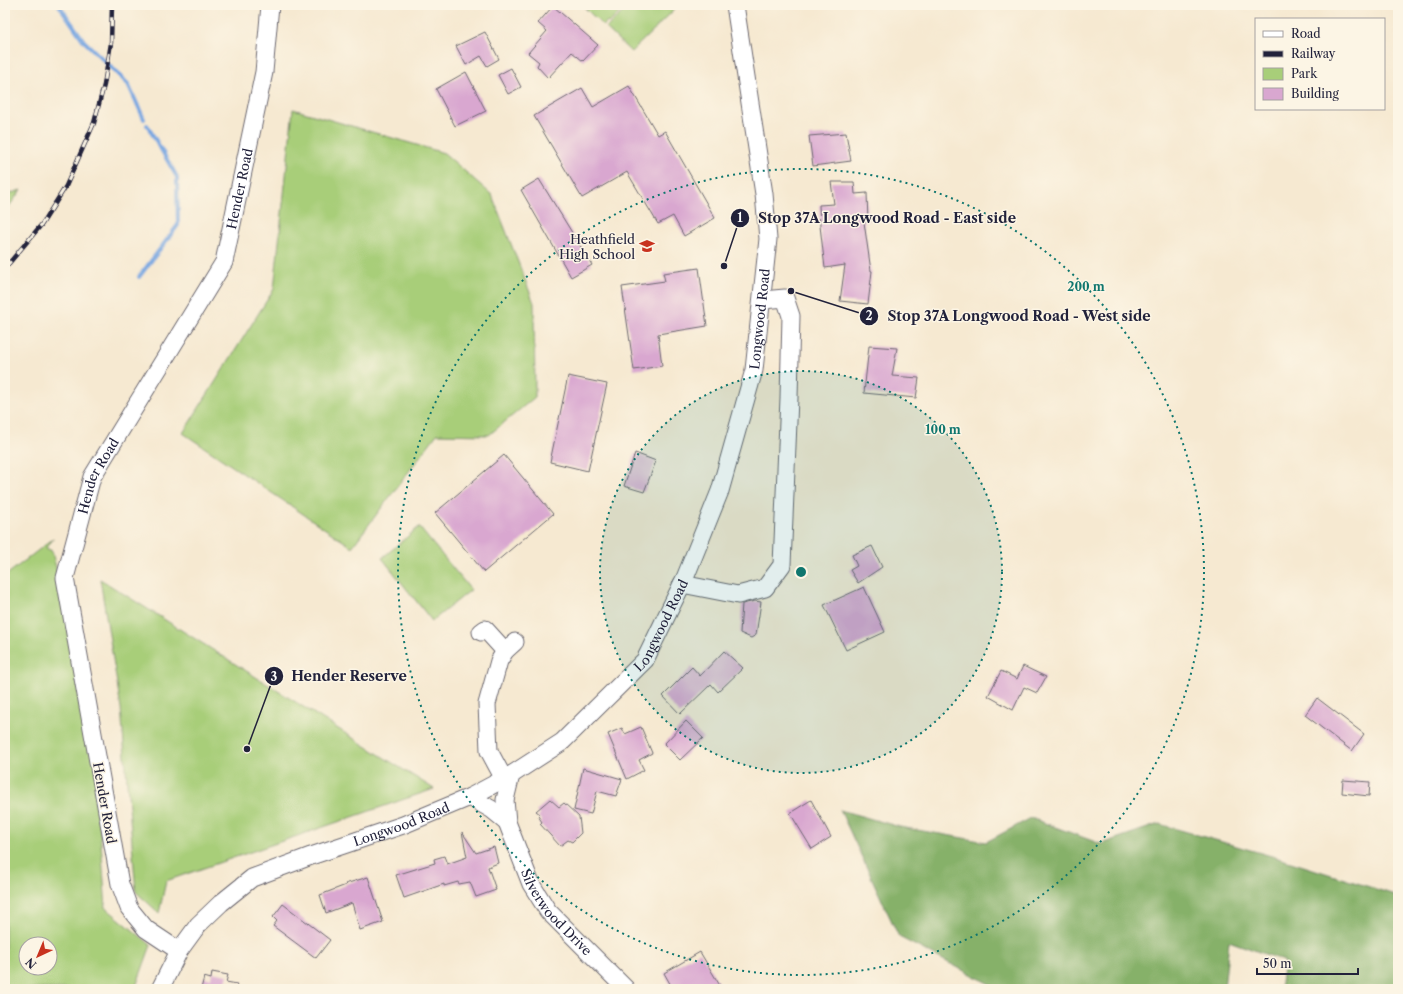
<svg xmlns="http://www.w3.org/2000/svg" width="1403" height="994" font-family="'Libre Caslon Text',serif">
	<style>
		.green { fill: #a8ce79; stroke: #65785a; fill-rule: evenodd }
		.forest { fill: #86b169; stroke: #546a52 }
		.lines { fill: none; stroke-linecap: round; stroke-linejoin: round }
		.stream { stroke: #77a6e1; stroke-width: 4 }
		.building { fill: #d9a7d0 }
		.minor-casing { stroke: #6c6870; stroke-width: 19 }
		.minor { stroke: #fff; stroke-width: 17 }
		.rail-casing { stroke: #22223b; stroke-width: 4.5 }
		.rail { stroke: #fcf5e5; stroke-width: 3; stroke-dasharray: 9; stroke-linecap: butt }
		.ring { fill: none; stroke: #0f766e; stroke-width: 2; stroke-dasharray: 2 4 }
		.labels { text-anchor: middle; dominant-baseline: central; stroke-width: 3; stroke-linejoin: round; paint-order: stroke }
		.street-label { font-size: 13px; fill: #22223b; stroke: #fcf5e5 }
		.poi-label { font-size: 13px; fill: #22223b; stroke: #fcf5e5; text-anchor: end }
		.centre { fill: #0f766e; stroke: #fcf5e5; stroke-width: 2 }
		.ring-label { font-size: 12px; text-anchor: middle; font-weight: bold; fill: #0f766e; stroke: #fcf5e5; stroke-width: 3; stroke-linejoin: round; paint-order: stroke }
		.leader { fill: none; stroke: #22223b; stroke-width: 1.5 }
		.callout-dot { fill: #22223b; stroke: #fcf5e5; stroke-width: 1.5 }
		.mark-label { font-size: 12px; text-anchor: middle; font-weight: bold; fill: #fff }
		.callout-label { font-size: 14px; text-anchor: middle; font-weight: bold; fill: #22223b; stroke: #fcf5e5; stroke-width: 3; stroke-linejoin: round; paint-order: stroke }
	</style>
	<rect width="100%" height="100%" fill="#fcf5e5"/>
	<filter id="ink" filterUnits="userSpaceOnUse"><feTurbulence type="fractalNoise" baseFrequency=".025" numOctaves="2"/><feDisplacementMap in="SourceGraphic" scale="8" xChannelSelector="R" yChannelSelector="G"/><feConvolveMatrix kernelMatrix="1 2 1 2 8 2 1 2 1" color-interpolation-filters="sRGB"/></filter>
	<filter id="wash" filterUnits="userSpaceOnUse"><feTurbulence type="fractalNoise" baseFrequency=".012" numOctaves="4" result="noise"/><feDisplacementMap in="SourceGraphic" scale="16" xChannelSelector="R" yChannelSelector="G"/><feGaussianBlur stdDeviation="0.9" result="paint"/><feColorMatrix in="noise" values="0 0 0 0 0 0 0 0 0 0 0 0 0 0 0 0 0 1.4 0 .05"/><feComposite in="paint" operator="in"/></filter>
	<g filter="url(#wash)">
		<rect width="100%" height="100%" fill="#f6e9d1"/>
		<path class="green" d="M 582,5 L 627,5 L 609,23 L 607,21 L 603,26 Z
			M 630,5 L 669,5 L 674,10 L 631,52 L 606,28 Z
			M 293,109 L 444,153 L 492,195 L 534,303 L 535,397 L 489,435 L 437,434 L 352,547 L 183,433 L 274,289 Z
			M 21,190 L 5,212 L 5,195 Z
			M 419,527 L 471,590 L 432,621 L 382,558 Z
			M 54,538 L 46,548 L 52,551 L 91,712 L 106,908 L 151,945 L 135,989 L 5,989 L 5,576 ZM 26,944 L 50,944 L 50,968 L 26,968 Z
			M 100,579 L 434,789 L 166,881 L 159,913 L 136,892 L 121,708 Z"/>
		<path class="forest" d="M 840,810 L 900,827 L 986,842 L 1031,818 L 1101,844 L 1159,824 L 1275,857 L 1398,896 L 1398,989 L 1280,989 L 1284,961 L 1229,941 L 1224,989 L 999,989 L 899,937 Z"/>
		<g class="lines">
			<path class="stream" d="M 59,5 L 84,41 L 128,84 L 144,119
				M 139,277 L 178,225 L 177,177 L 147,125"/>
		</g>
		<g id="blocks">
			<path class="building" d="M 553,6 L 598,45 L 583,61 L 572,52 L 548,78 L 537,66 L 539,62 L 528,53 L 547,31 L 538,23 Z
				M 485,32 L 499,59 L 487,66 L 481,56 L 466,65 L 456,46 Z
				M 511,68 L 521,87 L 508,94 L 498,75 Z
				M 466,72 L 486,111 L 455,126 L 436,89 Z
				M 629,86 L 658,135 L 665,131 L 715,218 L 684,236 L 673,216 L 658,224 L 627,172 L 582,198 L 534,116 L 582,88 L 593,107 Z
				M 846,133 L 851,161 L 813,166 L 809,136 Z
				M 539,179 L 592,265 L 571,277 L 521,190 Z
				M 831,182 L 854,182 L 855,194 L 867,193 L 868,222 L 864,222 L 871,271 L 872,271 L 868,304 L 840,301 L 845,265 L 825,268 L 820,226 L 819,205 L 834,204 Z
				M 699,268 L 707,326 L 658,334 L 662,366 L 634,370 L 622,287 L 665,281 L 663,273 Z
				M 869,346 L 897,348 L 892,376 L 919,378 L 916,398 L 864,393 Z
				M 568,376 L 607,384 L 588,471 L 550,462 Z
				M 635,453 L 656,461 L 644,492 L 624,486 Z
				M 504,455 L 553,514 L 484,572 L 435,513 Z
				M 872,546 L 882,567 L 858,583 L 850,570 L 857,566 L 852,555 Z
				M 864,587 L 885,632 L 846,650 L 824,605 Z
				M 755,601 L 761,602 L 756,635 L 751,638 L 740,633 L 742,604 Z
				M 724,651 L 743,668 L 718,692 L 711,684 L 680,714 L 663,696 L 692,667 L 700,676 Z
				M 1023,666 L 1046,677 L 1037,693 L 1024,687 L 1013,710 L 988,696 L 1001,671 L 1017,679 Z
				M 1317,698 L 1364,734 L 1352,751 L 1305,715 Z
				M 686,721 L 703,738 L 680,760 L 664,744 Z
				M 641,727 L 652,753 L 639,760 L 644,770 L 627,779 L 608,734 L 622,728 L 625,734 Z
				M 583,768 L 622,779 L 616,796 L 597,791 L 591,814 L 574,810 Z
				M 1343,780 L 1370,782 L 1369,796 L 1342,793 Z
				M 550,799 L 559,807 L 564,803 L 579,817 L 581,833 L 572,842 L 568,840 L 560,846 L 540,824 L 542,822 L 538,816 L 540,814 L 536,811 Z
				M 811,800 L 831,837 L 812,849 L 790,813 Z
				M 462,832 L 476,853 L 494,847 L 498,863 L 488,867 L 496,890 L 476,897 L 470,882 L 459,884 L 458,882 L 444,886 L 444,884 L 404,898 L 396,875 L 435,863 L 434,859 L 444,856 L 447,864 L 467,857 Z
				M 368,877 L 383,922 L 360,930 L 352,903 L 326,913 L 320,895 L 346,885 L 345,884 Z
				M 283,904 L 330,940 L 316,958 L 273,926 L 277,921 L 273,917 Z
				M 700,952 L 722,989 L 673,989 L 664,973 Z
				M 212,972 L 228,975 L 226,982 L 237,984 L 236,989 L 201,989 L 204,977 L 211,979 Z"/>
		</g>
	</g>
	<g filter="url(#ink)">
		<use href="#blocks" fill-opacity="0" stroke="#6c6870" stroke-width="1"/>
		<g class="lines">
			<g class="minor-casing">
				<g id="minor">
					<path d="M 682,584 L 738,595 L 765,588 L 782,565 L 789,398 L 791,316 L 785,298 L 763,300"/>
					<path d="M 481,632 L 485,629 L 505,651"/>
					<path id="s1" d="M 511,775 L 505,800 L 507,822 L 531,884 L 548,911 L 626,989"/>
					<path d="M 504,779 L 489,751 L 487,704 L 499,661 L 505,651 L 515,642"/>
					<path d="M 470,797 L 491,809 L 507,822"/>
					<path id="s2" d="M 179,951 L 146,929 L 129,908 L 120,884 L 65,578 L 92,477 L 224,262 L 264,72 L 270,5"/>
					<path id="s3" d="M 160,989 L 179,951 L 198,925 L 221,903 L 252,878 L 311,856 L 403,825 L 470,797 L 511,775 L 562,742 L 645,660 L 685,578 L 720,491 L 754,370 L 768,239 L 764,194 L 735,5"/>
				</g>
			</g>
			<use href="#minor" class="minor"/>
			<g class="rail-casing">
				<path id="rail" d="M 5,268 L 42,224 L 66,186 L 94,123 L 104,85 L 111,43 L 112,5"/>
			</g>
			<use href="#rail" class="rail"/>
		</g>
	</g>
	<circle cx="801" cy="572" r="201" fill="#0f766e" fill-opacity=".12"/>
	<g class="ring">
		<circle cx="801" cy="572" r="201"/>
		<circle cx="801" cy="572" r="403"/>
	</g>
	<defs>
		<g id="school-bare" transform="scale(1.2)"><path d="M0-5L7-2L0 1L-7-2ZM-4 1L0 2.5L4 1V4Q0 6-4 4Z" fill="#c8321e" stroke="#fcf5e5" stroke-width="2.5" paint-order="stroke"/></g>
	</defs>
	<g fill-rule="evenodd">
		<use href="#school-bare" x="647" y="246"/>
	</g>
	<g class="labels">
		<g class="street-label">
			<text stroke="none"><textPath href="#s2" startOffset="835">Hender Road</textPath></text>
			<text stroke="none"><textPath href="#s3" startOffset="965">Longwood Road</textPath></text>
			<text stroke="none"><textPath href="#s2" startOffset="511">Hender Road</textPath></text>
			<text stroke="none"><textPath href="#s3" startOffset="641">Longwood Road</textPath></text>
			<text transform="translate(105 803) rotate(80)">Hender Road</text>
			<text stroke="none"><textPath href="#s3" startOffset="305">Longwood Road</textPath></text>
			<text stroke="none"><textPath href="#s1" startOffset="152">Silverwood Drive</textPath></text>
		</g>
		<g class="poi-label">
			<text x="635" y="239">Heathfield<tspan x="635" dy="15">High School</tspan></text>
		</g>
	</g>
	<circle cx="801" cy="572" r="6" class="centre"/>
	<g class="ring-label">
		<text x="1086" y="291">200 m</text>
		<text x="943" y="434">100 m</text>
	</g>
	<path class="leader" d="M724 266L740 218M791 291L869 316M247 749L274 676"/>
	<g class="callout-dot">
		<circle cx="724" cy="266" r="4"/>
		<circle cx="791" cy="291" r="4"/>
		<circle cx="247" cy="749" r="4"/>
		<circle cx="740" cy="218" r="10"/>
		<circle cx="869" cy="316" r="10"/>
		<circle cx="274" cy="676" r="10"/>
	</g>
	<g class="mark-label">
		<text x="740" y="222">1</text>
		<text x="869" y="320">2</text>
		<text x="274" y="681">3</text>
	</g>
	<g class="callout-label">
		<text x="887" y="223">Stop 37A Longwood Road - East side</text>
		<text x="1019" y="321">Stop 37A Longwood Road - West side</text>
		<text x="349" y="681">Hender Reserve</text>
	</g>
	<rect width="1403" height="994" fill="none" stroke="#fcf5e5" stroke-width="20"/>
	<rect x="1255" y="18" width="130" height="92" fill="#fcf5e5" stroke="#a5a1a1"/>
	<rect x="1263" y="31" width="20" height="6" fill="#ffffff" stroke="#a5a1a1"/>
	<text x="1291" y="38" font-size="12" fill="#22223b">Road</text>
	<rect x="1263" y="51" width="20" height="6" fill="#22223b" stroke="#a5a1a1"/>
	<text x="1291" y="58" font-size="12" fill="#22223b">Railway</text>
	<rect x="1263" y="68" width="20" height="12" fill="#a8ce79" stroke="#a5a1a1"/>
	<text x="1291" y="78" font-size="12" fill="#22223b">Park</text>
	<rect x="1263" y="88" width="20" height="12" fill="#d9a7d0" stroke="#a5a1a1"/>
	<text x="1291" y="98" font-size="12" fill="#22223b">Building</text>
	<g transform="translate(38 956) rotate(224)"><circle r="19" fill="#fcf5e5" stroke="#a5a1a1"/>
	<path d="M0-3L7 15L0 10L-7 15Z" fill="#c8321e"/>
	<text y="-6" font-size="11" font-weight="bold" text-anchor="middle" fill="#22223b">N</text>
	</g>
	<path d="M1257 968v6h101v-6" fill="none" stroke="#22223b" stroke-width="2"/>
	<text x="1263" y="968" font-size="12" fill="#22223b" stroke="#fcf5e5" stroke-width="3" paint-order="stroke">50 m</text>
</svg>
